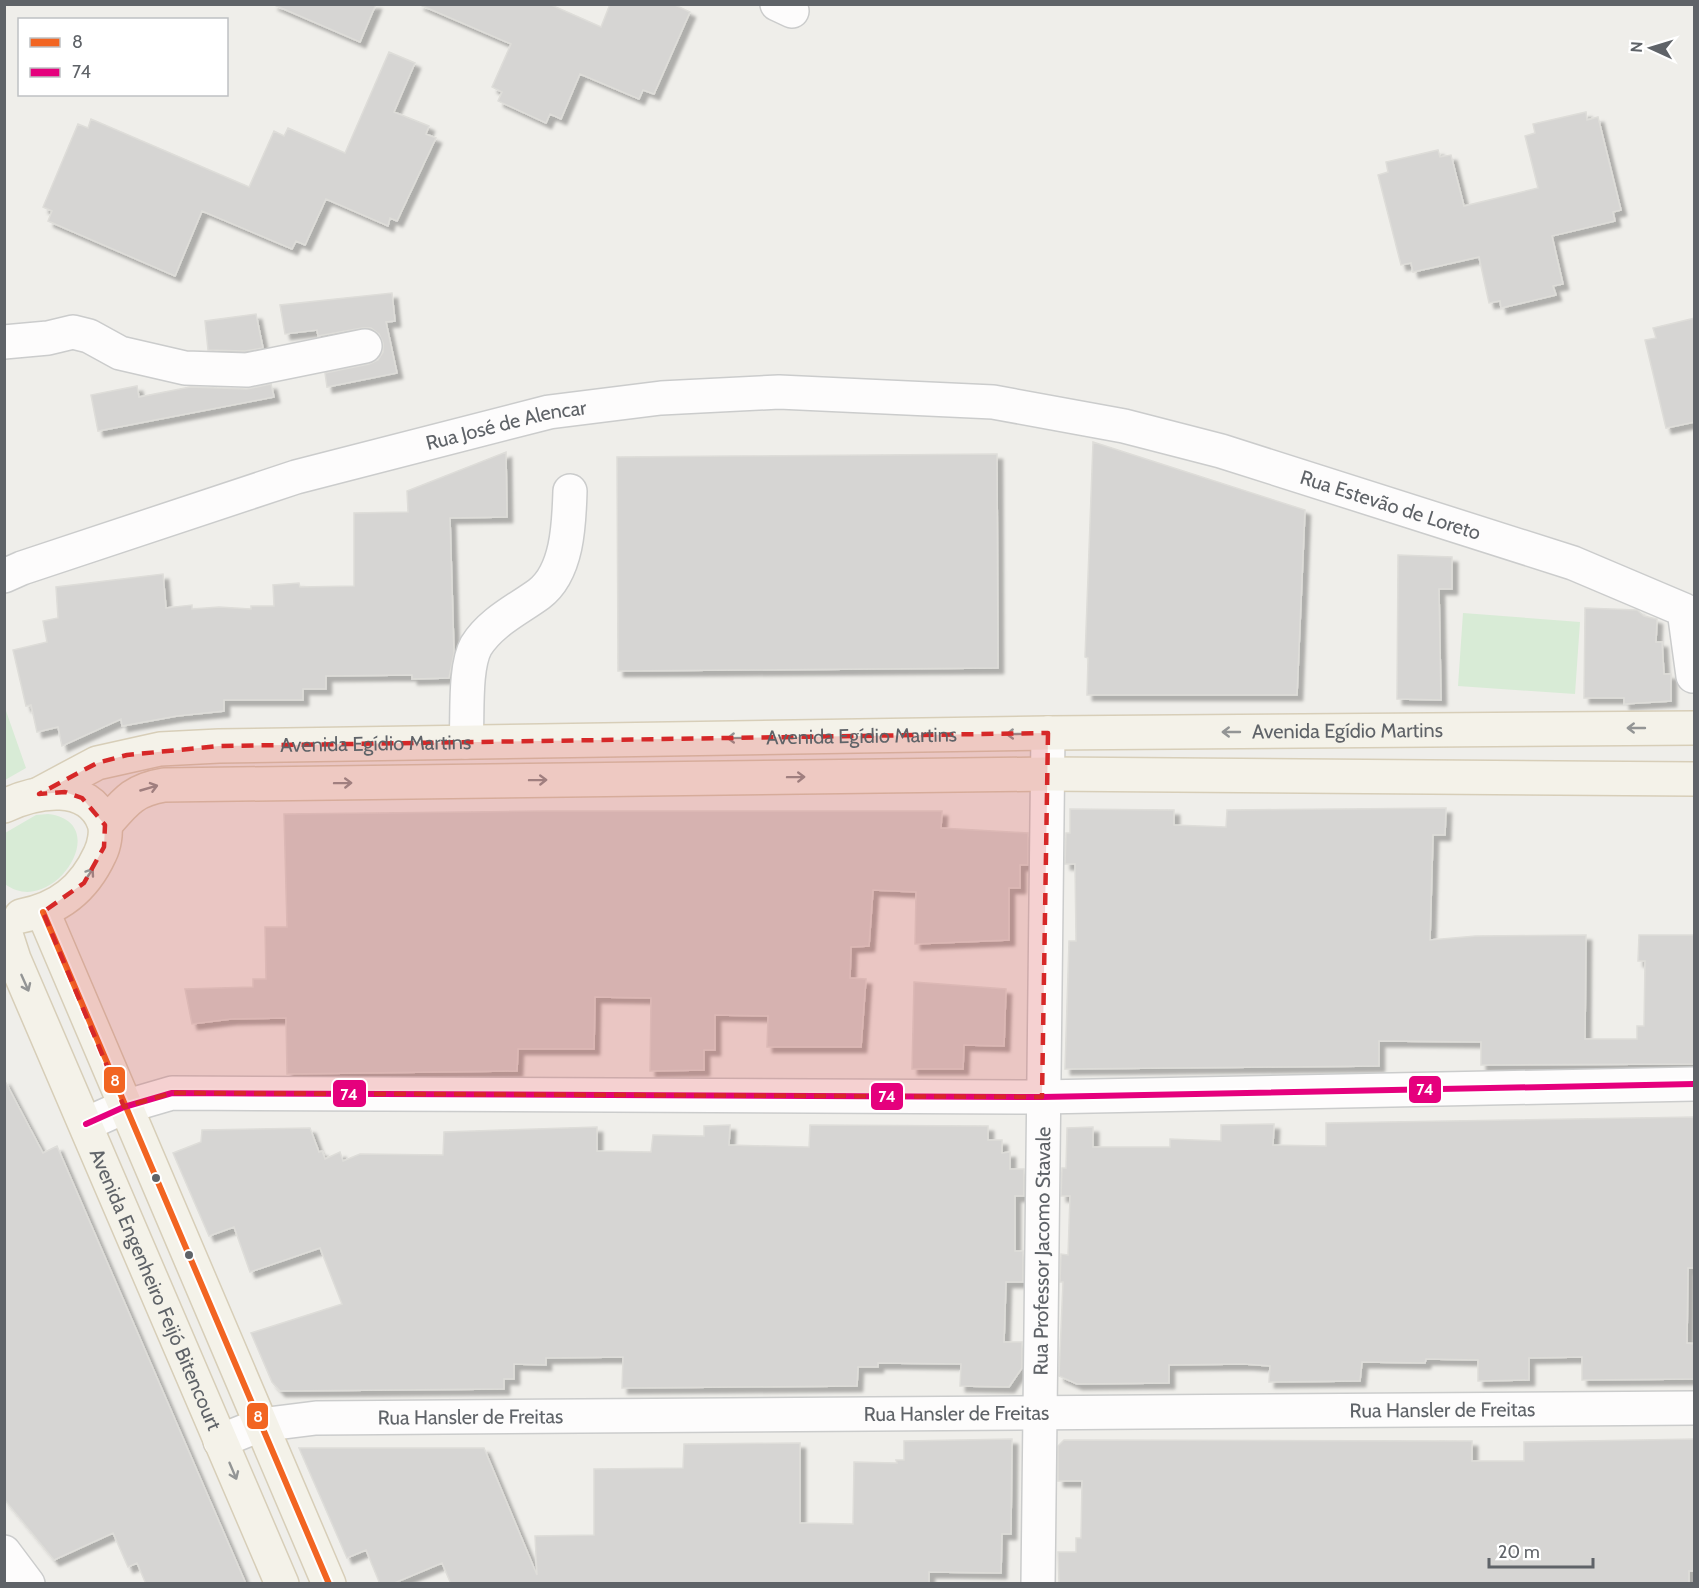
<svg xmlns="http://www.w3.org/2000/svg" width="1699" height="1588" font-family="Cabin,sans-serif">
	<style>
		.green { fill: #d8ebd6 }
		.building { fill: #d6d5d3; stroke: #deddd9; stroke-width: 1.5; filter: url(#shadow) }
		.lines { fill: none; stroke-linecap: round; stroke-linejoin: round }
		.minor-casing { stroke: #cbcccc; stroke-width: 36 }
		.major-casing { stroke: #d7ceb8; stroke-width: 36 }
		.minor { stroke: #fdfcfc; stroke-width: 33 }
		.major { stroke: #f4f2e9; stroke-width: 33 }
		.bus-1-casing { stroke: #fff; stroke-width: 10 }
		.bus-2-casing { stroke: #fff; stroke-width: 10 }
		.bus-1 { stroke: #f26522; stroke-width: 6 }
		.bus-2 { stroke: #e5007d; stroke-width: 6 }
		.oneway { stroke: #939595 }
		.marked { fill: #d62828; fill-opacity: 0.2; stroke: #d62828; stroke-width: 4.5; stroke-dasharray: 12 8; stroke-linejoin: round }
		.bus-dot { fill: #5f6368; stroke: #fff; stroke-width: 2 }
		.labels { text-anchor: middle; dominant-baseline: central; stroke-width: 4.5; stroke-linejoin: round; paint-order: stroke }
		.street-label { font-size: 20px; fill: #5f6368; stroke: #fff }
		.line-badge { stroke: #fff; stroke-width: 2 }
		.badge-label { font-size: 16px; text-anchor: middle; font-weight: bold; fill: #fff }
	</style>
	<defs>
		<filter id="shadow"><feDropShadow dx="5.5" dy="5.5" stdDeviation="1.5" flood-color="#0004"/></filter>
	</defs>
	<rect width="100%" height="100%" fill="#efeeea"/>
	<path class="green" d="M 1463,613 L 1580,622 L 1575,694 L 1458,686 Z
		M 5,708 L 26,768 L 5,780 L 4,780 Z
		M 48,814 C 116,822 52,920 5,884 L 5,833 L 36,815 Z"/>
	<path class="building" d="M 272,4 L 376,4 L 360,42 Z
		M 418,4 L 549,4 L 601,27 L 610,4 L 673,4 L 690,12 L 654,94 L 643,90 L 639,99 L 580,74 L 561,119 L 550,114 L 546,123 L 498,101 L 502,92 L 492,87 L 511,44 Z
		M 389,52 L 415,63 L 394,112 L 429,126 L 426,134 L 436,138 L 397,221 L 390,218 L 388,226 L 326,199 L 305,245 L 296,241 L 292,249 L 202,211 L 175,276 L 48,221 L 52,211 L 43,207 L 78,124 L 88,128 L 91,119 L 249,187 L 274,131 L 284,136 L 288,128 L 345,153 Z
		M 1586,112 L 1587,120 L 1598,117 L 1621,210 L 1613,212 L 1615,221 L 1552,236 L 1563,284 L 1553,286 L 1556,295 L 1501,308 L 1500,301 L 1489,303 L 1479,257 L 1413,272 L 1411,263 L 1401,265 L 1378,175 L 1388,172 L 1386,162 L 1438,150 L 1440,157 L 1451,155 L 1464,206 L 1538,188 L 1525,136 L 1535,133 L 1533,124 Z
		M 392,293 L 395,321 L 386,322 L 397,373 L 327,387 L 325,373 L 369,364 L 378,360 L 383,352 L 383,343 L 379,334 L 371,328 L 362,328 L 318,336 L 317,330 L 285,334 L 280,305 Z
		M 256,314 L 263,348 L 245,351 L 208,350 L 205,321 Z
		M 1695,318 L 1695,422 L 1666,428 L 1645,340 L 1656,338 L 1653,328 Z
		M 271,384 L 274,397 L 98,431 L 91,395 L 137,386 L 139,397 L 190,387 L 247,389 Z
		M 1093,442 L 1305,510 L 1297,695 L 1087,695 L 1088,658 L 1085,657 Z
		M 506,452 L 507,517 L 450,518 L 454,653 L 449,678 L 412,679 L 412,675 L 326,676 L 326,689 L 303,689 L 303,700 L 224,700 L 224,711 L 177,716 L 122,726 L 121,719 L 62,746 L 58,727 L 37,732 L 31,705 L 26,706 L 13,650 L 47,642 L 43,621 L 58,618 L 56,587 L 163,574 L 166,608 L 192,605 L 192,609 L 219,607 L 251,609 L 251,606 L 274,606 L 273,585 L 299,583 L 300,587 L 354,586 L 354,513 L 408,512 L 407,491 Z
		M 997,454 L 998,668 L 618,671 L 617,457 Z
		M 1398,555 L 1452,557 L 1452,589 L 1439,589 L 1441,700 L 1397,699 Z
		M 1585,608 L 1637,610 L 1644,616 L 1657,619 L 1656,642 L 1662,642 L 1664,674 L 1671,674 L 1671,701 L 1624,704 L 1624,698 L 1584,698 Z
		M 1446,808 L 1445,835 L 1433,835 L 1430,940 L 1476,936 L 1586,935 L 1585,1039 L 1637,1039 L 1637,1026 L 1644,1026 L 1645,961 L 1638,961 L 1639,935 L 1695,935 L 1695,1064 L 1481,1065 L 1481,1042 L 1379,1041 L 1379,1066 L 1065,1069 L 1069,941 L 1076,941 L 1075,864 L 1065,864 L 1066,833 L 1070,833 L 1070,809 L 1174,810 L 1174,825 L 1226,827 L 1227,810 Z
		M 547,811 L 942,811 L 941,828 L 1028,833 L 1028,865 L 1020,865 L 1020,888 L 1009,888 L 1009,940 L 915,944 L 916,892 L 873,890 L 869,946 L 851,947 L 850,978 L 866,979 L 861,1047 L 767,1047 L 768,1016 L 715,1015 L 715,1050 L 704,1050 L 704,1070 L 650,1071 L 651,998 L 595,997 L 594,1049 L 518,1049 L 517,1071 L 287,1074 L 286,1018 L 231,1019 L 192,1024 L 185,989 L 253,987 L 253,979 L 266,979 L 265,927 L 287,927 L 284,814 Z
		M 914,982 L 1006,989 L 1004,1046 L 964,1045 L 963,1069 L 912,1069 Z
		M 4,1079 L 43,1153 L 57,1146 L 246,1584 L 146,1584 L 137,1563 L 128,1567 L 113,1533 L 54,1560 L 4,1499 Z
		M 1695,1117 L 1695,1268 L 1688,1268 L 1687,1343 L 1695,1344 L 1695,1379 L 1582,1380 L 1582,1357 L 1529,1358 L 1529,1380 L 1478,1381 L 1478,1360 L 1426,1359 L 1425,1363 L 1362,1362 L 1360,1381 L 1269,1382 L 1270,1366 L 1244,1364 L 1169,1365 L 1169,1383 L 1077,1384 L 1059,1376 L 1063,1282 L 1060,1282 L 1061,1254 L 1068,1255 L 1070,1196 L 1061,1196 L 1062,1168 L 1066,1168 L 1067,1128 L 1093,1127 L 1093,1147 L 1170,1147 L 1170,1139 L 1221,1141 L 1221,1125 L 1274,1124 L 1273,1145 L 1326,1146 L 1326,1123 Z
		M 730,1125 L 729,1145 L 809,1147 L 810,1125 L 988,1126 L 988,1140 L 1002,1140 L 1002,1153 L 1010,1152 L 1010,1169 L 1024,1169 L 1024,1196 L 1015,1196 L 1015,1251 L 1023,1251 L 1023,1282 L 1006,1282 L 1004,1342 L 1022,1342 L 1022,1368 L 1009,1387 L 960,1386 L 961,1364 L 878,1363 L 878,1367 L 858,1367 L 857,1386 L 622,1388 L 623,1357 L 546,1358 L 546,1365 L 514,1364 L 514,1379 L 504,1379 L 504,1389 L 280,1391 L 272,1382 L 251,1333 L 342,1304 L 320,1248 L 250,1272 L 234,1227 L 209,1236 L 173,1153 L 201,1142 L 202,1130 L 310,1128 L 319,1152 L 322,1151 L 325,1159 L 340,1152 L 343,1161 L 360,1154 L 443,1155 L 444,1132 L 597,1127 L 597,1151 L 651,1152 L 653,1135 L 704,1136 L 704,1126 Z
		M 1012,1439 L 1011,1534 L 1002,1534 L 1001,1573 L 929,1572 L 929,1584 L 451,1584 L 442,1563 L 392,1584 L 380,1584 L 366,1550 L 347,1558 L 299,1448 L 484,1448 L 537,1575 L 535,1536 L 594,1535 L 594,1469 L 683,1468 L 684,1444 L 800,1443 L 800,1523 L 853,1524 L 854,1462 L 897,1463 L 896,1460 L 904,1460 L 904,1441 Z
		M 1695,1439 L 1695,1571 L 1689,1571 L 1689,1584 L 1059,1584 L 1058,1552 L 1076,1552 L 1076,1538 L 1081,1538 L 1082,1481 L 1058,1481 L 1058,1446 L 1064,1440 L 1472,1441 L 1472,1461 L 1524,1461 L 1524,1442 Z"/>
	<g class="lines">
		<g class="minor-casing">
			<g id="minor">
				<path d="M 777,4 L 792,11"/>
				<path d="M 4,342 L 48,338 L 73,332 L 89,336 L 120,353 L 185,368 L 247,370 L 365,346"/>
				<path id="s1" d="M 4,576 L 22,568 L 296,477 L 549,412 L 661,398 L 779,392 L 993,402 L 1124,426 L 1221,451 L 1573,563 L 1684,610 L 1693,676"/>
				<path d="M 466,742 C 468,717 464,668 476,646 C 491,622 517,610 539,594 C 568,572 569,523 570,491"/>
				<path d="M 86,1124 L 124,1107 L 172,1093 L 1042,1097 L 1694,1084"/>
				<path id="s2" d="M 220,1441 L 260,1425 L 316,1418 L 1694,1408"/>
				<path d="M 4,1552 L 28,1584"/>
				<path id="s3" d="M 1038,1584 L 1048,733"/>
			</g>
		</g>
		<g class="major-casing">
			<g id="major">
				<path id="s4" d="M 39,794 L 97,763 L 160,749 L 219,746 L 1048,733 L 1694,728"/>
				<path d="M 4,806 C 36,791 89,781 104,823 C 107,832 104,846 100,854 C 84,889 59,909 21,916"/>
				<path d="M 105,825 C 125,802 133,790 164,785 L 1047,774 L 1694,779"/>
				<path d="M 43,912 L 329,1584"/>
				<path id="s5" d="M 4,928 L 14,959 L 282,1584"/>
			</g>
		</g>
		<use href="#minor" class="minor"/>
		<use href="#major" class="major"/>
		<g class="bus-1-casing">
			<path id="bus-1" d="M 43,912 L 329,1584"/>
		</g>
		<g class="bus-2-casing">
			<path id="bus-2" d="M 86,1124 L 124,1107 L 172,1093 L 1042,1097 L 1694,1084"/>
		</g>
		<use href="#bus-1" class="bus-1"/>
		<use href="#bus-2" class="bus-2"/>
	</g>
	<defs><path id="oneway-shaft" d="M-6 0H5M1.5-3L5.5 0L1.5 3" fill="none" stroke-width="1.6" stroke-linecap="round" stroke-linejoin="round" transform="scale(1.5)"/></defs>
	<g class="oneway">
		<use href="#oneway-shaft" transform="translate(1636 728) rotate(180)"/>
		<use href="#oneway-shaft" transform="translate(1231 732) rotate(180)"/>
		<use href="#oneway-shaft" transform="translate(1015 734) rotate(179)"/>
		<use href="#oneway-shaft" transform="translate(736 738) rotate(179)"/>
		<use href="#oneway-shaft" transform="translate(796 777) rotate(-1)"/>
		<use href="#oneway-shaft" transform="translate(538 780) rotate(-1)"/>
		<use href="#oneway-shaft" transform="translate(343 783) rotate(-1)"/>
		<use href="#oneway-shaft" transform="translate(149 788) rotate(-16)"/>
		<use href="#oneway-shaft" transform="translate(88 876) rotate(-56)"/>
		<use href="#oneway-shaft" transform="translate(25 983) rotate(66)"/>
		<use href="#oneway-shaft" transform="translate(233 1471) rotate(67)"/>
	</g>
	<path class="marked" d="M 1048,733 L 1042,1097 L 172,1093 L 124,1107 L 43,912 L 84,883 L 104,847 L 105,825 L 82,798 L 65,792 L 39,794 L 97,763 L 127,755 L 219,746 Z"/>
	<g class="bus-dot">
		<circle cx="156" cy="1178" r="5"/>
		<circle cx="189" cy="1255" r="5"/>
	</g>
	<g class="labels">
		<g class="street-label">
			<text stroke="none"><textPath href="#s1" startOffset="525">Rua José de Alencar</textPath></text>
			<text stroke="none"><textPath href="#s1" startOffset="1426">Rua Estevão de Loreto</textPath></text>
			<text stroke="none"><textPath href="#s4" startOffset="1318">Avenida Egídio Martins</textPath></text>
			<text stroke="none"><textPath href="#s4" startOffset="832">Avenida Egídio Martins</textPath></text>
			<text stroke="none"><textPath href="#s4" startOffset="346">Avenida Egídio Martins</textPath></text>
			<text stroke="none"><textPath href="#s3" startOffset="333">Rua Professor Jacomo Stavale</textPath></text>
			<text stroke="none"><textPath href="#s5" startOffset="392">Avenida Engenheiro Feijó Bitencourt</textPath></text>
			<text stroke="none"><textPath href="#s2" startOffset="1226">Rua Hansler de Freitas</textPath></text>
			<text stroke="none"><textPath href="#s2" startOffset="740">Rua Hansler de Freitas</textPath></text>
			<text stroke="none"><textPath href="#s2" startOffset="254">Rua Hansler de Freitas</textPath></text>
		</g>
	</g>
	<g class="line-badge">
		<rect x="103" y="1066" width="23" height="28" rx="6" fill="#f26522"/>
		<rect x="1408" y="1075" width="34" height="29" rx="6" fill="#e5007d"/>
		<rect x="332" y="1079" width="35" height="29" rx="6" fill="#e5007d"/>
		<rect x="870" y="1082" width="34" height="29" rx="6" fill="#e5007d"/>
		<rect x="246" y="1402" width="23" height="28" rx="6" fill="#f26522"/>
	</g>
	<g class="badge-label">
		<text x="115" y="1086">8</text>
		<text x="1425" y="1095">74</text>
		<text x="349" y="1100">74</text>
		<text x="887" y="1102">74</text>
		<text x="258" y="1422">8</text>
	</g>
	<rect width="1699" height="1588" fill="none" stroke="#5f6368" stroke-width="12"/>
	<rect x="18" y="18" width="210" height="78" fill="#ffffff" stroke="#bfc1c3" stroke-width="1.5"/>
	<rect x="30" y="38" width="30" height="9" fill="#f26522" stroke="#bfc1c3" stroke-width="1.5"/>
	<text x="72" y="48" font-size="18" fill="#5f6368">8</text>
	<rect x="30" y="68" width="30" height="9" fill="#e5007d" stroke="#bfc1c3" stroke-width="1.5"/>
	<text x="72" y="78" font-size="18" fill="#5f6368">74</text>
	<g transform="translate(1651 48) rotate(274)" stroke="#ffffff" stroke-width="4.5" paint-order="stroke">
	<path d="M0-4.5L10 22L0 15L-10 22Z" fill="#5f6368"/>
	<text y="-9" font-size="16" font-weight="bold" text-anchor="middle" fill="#5f6368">N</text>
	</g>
	<path d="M1489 1558v9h104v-9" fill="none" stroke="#5f6368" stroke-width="3"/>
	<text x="1498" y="1558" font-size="18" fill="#5f6368" stroke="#ffffff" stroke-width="4.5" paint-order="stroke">20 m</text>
</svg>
